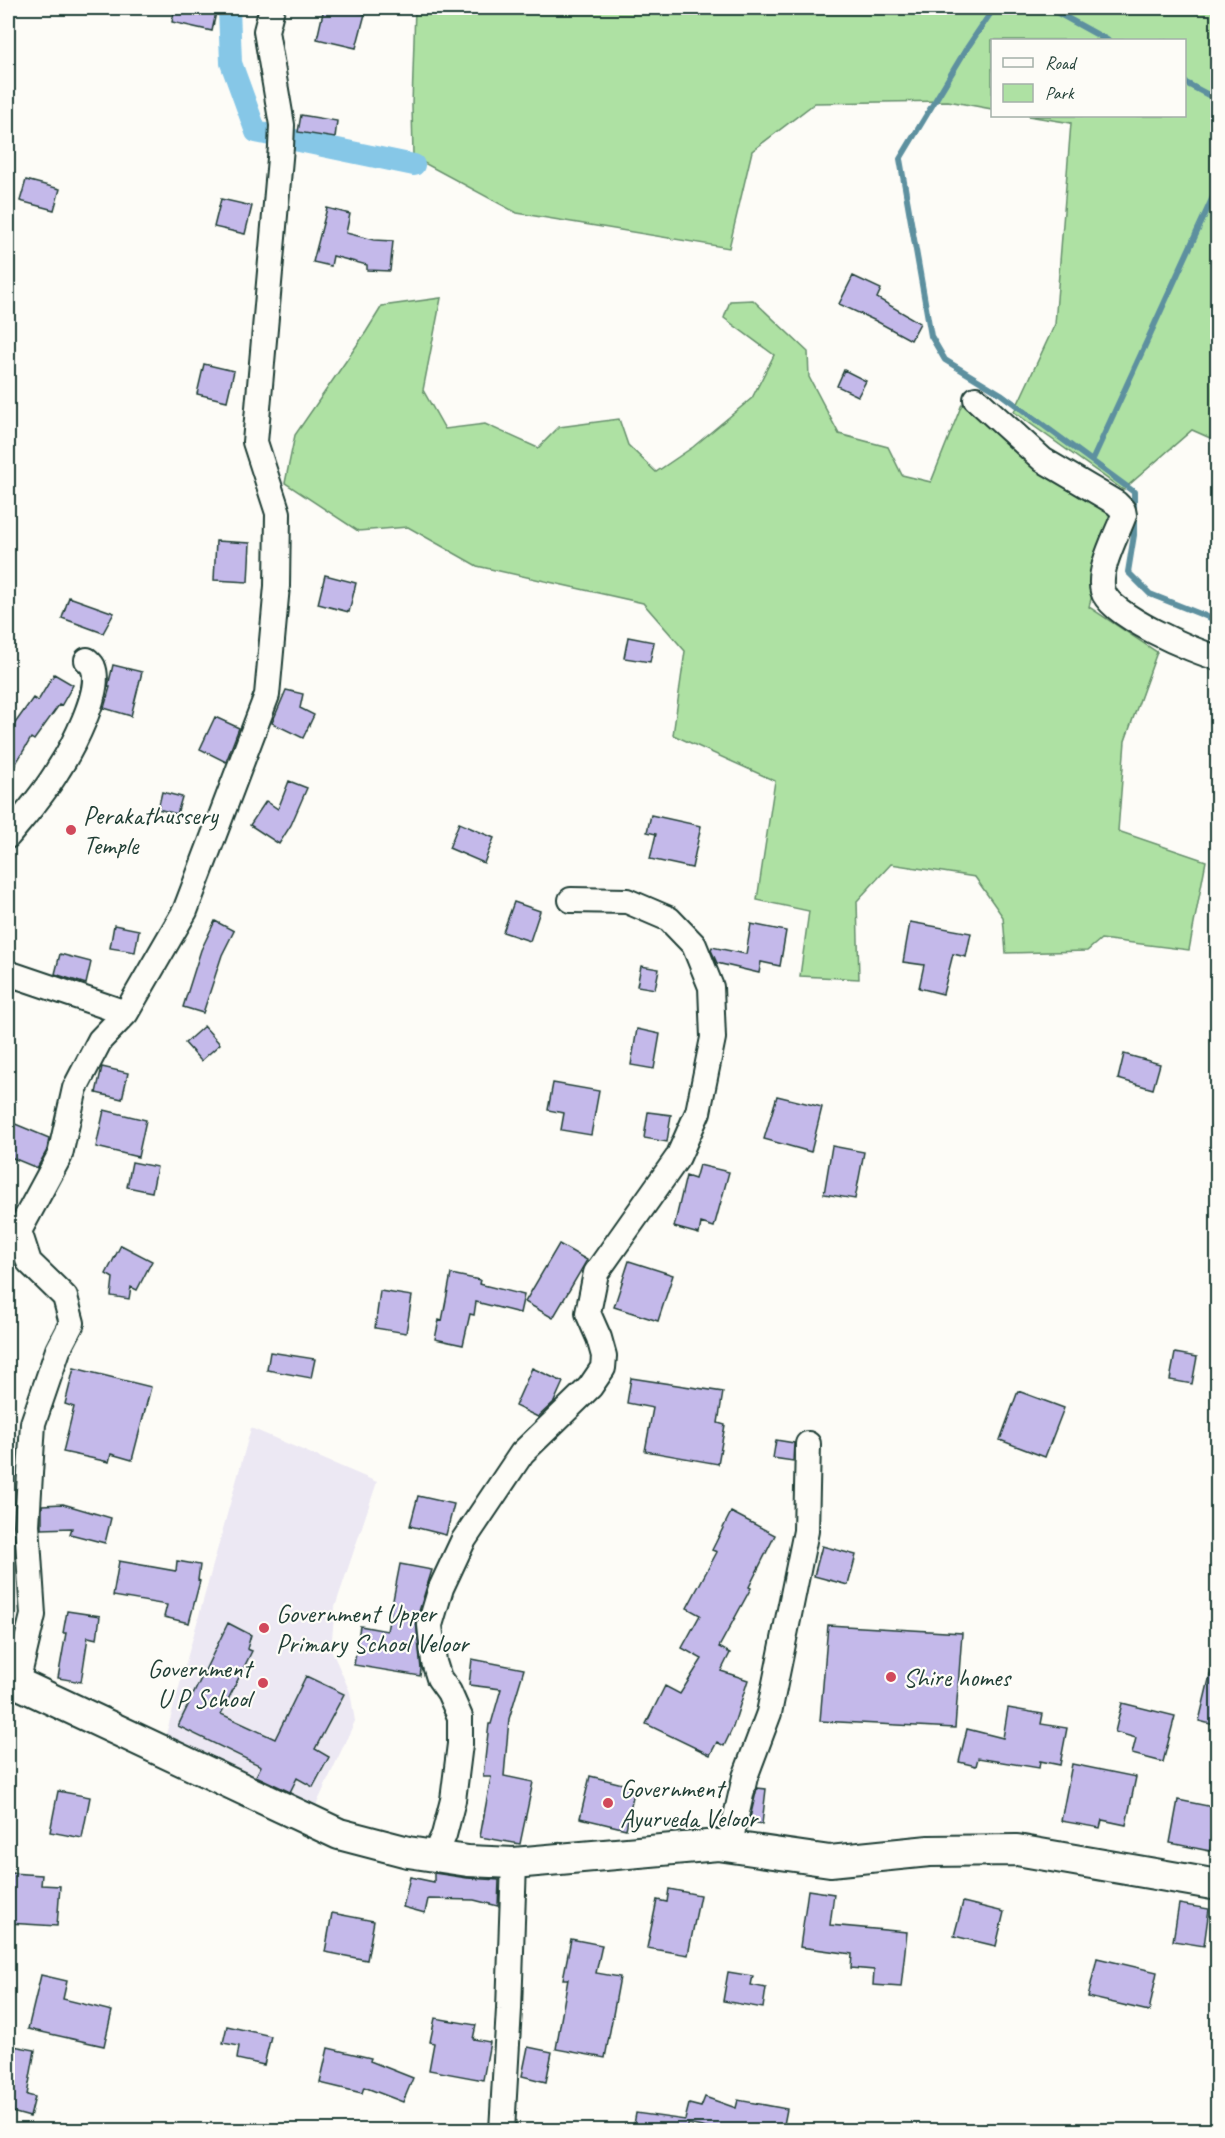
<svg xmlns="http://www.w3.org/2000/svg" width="1225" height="2138" font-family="Caveat,sans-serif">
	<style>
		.built { fill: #ece8f3 }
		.green { fill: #aee1a3; stroke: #668f6c; stroke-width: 1.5 }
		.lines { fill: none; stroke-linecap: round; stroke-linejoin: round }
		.stream { stroke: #5d909f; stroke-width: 6 }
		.canal { stroke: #86c7e7; stroke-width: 22 }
		.building { fill: #c4b9ea; stroke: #1f3d34; stroke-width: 1.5 }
		.minor-casing { stroke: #1f3d34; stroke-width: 28 }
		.tertiary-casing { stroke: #1f3d34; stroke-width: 34 }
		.minor { stroke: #fdfcf7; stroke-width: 24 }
		.tertiary { stroke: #fdfcf7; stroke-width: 30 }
		.poi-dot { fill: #d1495b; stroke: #fdfcf7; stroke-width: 2 }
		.labels { text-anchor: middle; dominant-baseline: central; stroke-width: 4.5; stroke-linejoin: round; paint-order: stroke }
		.poi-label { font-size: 26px; fill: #1f3d34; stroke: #fdfcf7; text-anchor: start }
	</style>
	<rect width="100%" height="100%" fill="#fdfcf7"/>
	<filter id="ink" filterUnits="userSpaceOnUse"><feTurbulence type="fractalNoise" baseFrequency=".0167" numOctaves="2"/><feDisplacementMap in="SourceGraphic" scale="12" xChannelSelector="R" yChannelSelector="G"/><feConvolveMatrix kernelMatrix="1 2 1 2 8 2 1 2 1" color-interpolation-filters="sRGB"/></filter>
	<g filter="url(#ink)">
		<path class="built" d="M 251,1428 L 377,1482 L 335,1607 L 331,1649 L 350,1692 L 355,1721 L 313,1812 L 165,1738 Z"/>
		<path class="green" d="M 415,8 L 1217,8 L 1217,441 L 1192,430 L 1123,490 L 1014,412 L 1055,324 L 1071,123 L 1028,116 L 1184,116 L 1184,40 L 992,40 L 992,109 L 948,101 L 815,103 L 752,151 L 729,248 L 517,213 L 413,157 L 412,105 Z
			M 441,298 L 423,390 L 445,429 L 485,424 L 538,448 L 559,427 L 619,419 L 628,445 L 656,472 L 693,447 L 752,398 L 774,355 L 724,318 L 730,301 L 753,300 L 808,352 L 809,377 L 839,434 L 888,447 L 902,475 L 931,482 L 962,404 L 1036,467 L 1113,512 L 1089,607 L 1157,652 L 1125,741 L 1118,831 L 1206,861 L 1189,950 L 1101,939 L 1087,951 L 1006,953 L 1003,917 L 975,877 L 891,864 L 857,901 L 859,979 L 800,976 L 809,911 L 757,900 L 775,781 L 673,735 L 685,651 L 643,603 L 477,566 L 408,527 L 358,531 L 285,483 L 295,435 L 366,332 L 382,306 Z"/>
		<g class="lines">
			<path class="stream" d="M 994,8 L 965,51 L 900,159 L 931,336 L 945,360 L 1001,394 L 1134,492 L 1134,535 L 1128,572 L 1150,594 L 1218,621
				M 1049,8 L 1107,40
				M 1184,82 L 1218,100
				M 1092,461 L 1218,186"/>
			<path class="canal" d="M 229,8 L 231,63 L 256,132 L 414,165"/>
		</g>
		<path class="building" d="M 175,8 L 217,8 L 212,31 L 172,22 Z
			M 324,8 L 338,8 L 365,14 L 356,48 L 317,39 Z
			M 301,115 L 337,121 L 335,138 L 298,132 Z
			M 26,180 L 60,189 L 54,210 L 20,201 Z
			M 221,199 L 252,206 L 245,234 L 214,227 Z
			M 327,208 L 350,214 L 346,233 L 374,240 L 393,241 L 390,271 L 367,270 L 367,265 L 333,256 L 331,266 L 313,262 Z
			M 853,276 L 881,289 L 877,298 L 920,323 L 911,340 L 876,321 L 839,304 Z
			M 204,364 L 234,371 L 227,401 L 197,394 Z
			M 844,370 L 866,381 L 858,396 L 837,386 Z
			M 216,541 L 250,543 L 248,582 L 214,580 Z
			M 325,575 L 356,583 L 349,612 L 318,604 Z
			M 69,597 L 114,613 L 103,633 L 62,618 Z
			M 628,637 L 654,642 L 650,662 L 624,658 Z
			M 113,665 L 142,672 L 131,716 L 104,708 L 110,687 L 108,687 L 109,682 Z
			M 54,674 L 73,685 L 61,706 L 59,705 L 34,740 L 31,738 L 8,777 L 8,733 L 33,698 L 38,701 Z
			M 286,690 L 303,694 L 300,708 L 314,715 L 303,738 L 272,723 Z
			M 215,717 L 239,728 L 226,762 L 200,749 Z
			M 289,781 L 307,788 L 291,825 L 279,844 L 250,825 L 266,801 L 278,809 Z
			M 162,792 L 182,797 L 177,814 L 158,809 Z
			M 651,815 L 701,826 L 692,868 L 650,859 L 656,834 L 647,832 Z
			M 459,823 L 494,838 L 484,863 L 449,848 Z
			M 514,902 L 540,911 L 530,941 L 503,932 Z
			M 215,921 L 234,931 L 222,955 L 203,1013 L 183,1007 L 201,950 Z
			M 910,922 L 971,933 L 966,957 L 953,954 L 943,994 L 919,988 L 924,965 L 903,962 Z
			M 751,924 L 786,931 L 780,966 L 761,962 L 759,973 L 717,963 L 711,950 L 712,947 L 746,954 Z
			M 114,925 L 139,930 L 135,952 L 110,948 Z
			M 60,954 L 91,962 L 86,984 L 55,974 Z
			M 641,966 L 659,969 L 655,989 L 637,986 Z
			M 204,1026 L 220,1044 L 201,1061 L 185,1043 Z
			M 637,1029 L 660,1034 L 654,1069 L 631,1065 Z
			M 1124,1054 L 1160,1064 L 1153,1089 L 1118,1079 Z
			M 102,1067 L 128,1073 L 122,1099 L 96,1093 Z
			M 553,1083 L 599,1091 L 591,1135 L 561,1130 L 564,1113 L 548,1110 Z
			M 777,1096 L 822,1107 L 811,1152 L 764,1139 Z
			M 104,1110 L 146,1120 L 138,1157 L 96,1147 Z
			M 648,1112 L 671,1115 L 667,1142 L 644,1138 Z
			M 8,1121 L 49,1138 L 47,1150 L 37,1168 L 8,1156 Z
			M 832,1146 L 864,1152 L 855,1199 L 824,1194 Z
			M 132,1162 L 157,1167 L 152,1192 L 127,1187 Z
			M 699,1165 L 729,1172 L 714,1227 L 701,1223 L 699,1234 L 674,1227 L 686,1176 L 695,1179 Z
			M 559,1244 L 587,1260 L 553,1318 L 525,1302 Z
			M 121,1245 L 152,1261 L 137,1290 L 131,1287 L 129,1299 L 111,1296 L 113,1278 L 106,1274 Z
			M 629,1261 L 673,1275 L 658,1321 L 614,1307 Z
			M 451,1274 L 480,1280 L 479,1284 L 524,1295 L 520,1313 L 476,1302 L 474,1315 L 470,1314 L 463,1345 L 435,1339 L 439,1320 L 442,1321 Z
			M 380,1291 L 412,1296 L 406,1333 L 375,1328 Z
			M 270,1352 L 315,1359 L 311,1378 L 267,1370 Z
			M 1175,1353 L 1197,1357 L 1192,1384 L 1170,1380 Z
			M 74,1368 L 151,1387 L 132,1460 L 111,1454 L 109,1462 L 63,1452 L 74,1407 L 65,1404 Z
			M 532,1368 L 563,1382 L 554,1402 L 538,1417 L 515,1406 Z
			M 631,1378 L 723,1392 L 718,1423 L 725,1425 L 718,1464 L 645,1451 L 653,1408 L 627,1403 Z
			M 1018,1391 L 1064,1408 L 1045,1457 L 1000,1440 Z
			M 776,1440 L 794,1443 L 793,1461 L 773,1458 Z
			M 418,1496 L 454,1504 L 446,1535 L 410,1526 Z
			M 63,1504 L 111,1518 L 105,1543 L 70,1534 L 72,1528 L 42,1529 L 42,1505 Z
			M 731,1512 L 775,1535 L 749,1587 L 751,1588 L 719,1647 L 730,1653 L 721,1671 L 748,1680 L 733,1727 L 724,1746 L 717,1742 L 710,1755 L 646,1724 L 665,1686 L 680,1694 L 702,1659 L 682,1648 L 700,1615 L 687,1608 L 717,1552 L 712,1550 Z
			M 822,1546 L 856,1555 L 848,1585 L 814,1576 Z
			M 119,1561 L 176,1571 L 177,1561 L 200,1565 L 198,1580 L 200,1581 L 189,1623 L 164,1617 L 167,1605 L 113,1596 Z
			M 400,1564 L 432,1570 L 416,1621 L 421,1669 L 420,1676 L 354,1665 L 360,1626 L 387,1631 Z
			M 67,1611 L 100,1616 L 97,1639 L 88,1637 L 81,1682 L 58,1678 L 66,1633 L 63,1633 Z
			M 228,1623 L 251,1635 L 247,1649 L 252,1651 L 221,1714 L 275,1739 L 306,1676 L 344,1694 L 315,1749 L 329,1757 L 313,1787 L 297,1778 L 290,1792 L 256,1776 L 261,1766 L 178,1726 Z
			M 828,1625 L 962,1633 L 955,1728 L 820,1721 Z
			M 472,1659 L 524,1669 L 509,1719 L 504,1776 L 533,1782 L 520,1844 L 480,1837 L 491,1777 L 483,1777 L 489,1724 L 491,1724 L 501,1689 L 469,1685 Z
			M 1211,1671 L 1218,1671 L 1218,1726 L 1199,1721 Z
			M 1122,1703 L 1175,1716 L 1163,1762 L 1132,1754 L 1136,1738 L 1115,1732 Z
			M 1008,1708 L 1043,1714 L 1041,1724 L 1067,1728 L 1060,1765 L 1040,1761 L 1039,1768 L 978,1758 L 976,1766 L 959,1762 L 967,1729 L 1003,1738 Z
			M 1072,1764 L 1136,1777 L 1126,1825 L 1102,1820 L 1100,1828 L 1061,1821 Z
			M 590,1776 L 635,1787 L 626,1829 L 580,1818 Z
			M 757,1788 L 766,1789 L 762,1824 L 749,1822 Z
			M 58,1791 L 90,1797 L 82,1838 L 50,1832 Z
			M 1178,1800 L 1218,1808 L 1210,1851 L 1170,1843 Z
			M 10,1873 L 42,1875 L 41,1885 L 60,1886 L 57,1926 L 8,1923 Z
			M 434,1873 L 467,1878 L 499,1880 L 498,1906 L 474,1900 L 428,1899 L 425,1913 L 403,1907 L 410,1877 L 434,1882 Z
			M 669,1889 L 700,1895 L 688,1955 L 647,1948 L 657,1900 L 667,1902 Z
			M 808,1890 L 834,1894 L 830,1925 L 907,1932 L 901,1987 L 873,1985 L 874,1970 L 851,1968 L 852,1954 L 800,1947 Z
			M 963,1902 L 1004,1912 L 996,1946 L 954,1936 Z
			M 1179,1904 L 1209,1909 L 1204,1946 L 1173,1941 Z
			M 332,1913 L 374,1921 L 367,1960 L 325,1952 Z
			M 571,1939 L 602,1945 L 596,1973 L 620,1977 L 605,2058 L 556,2049 L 568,1979 L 563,1979 Z
			M 1097,1958 L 1157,1972 L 1149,2011 L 1088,1997 Z
			M 728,1972 L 753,1976 L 751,1985 L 766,1988 L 763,2008 L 723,2001 Z
			M 41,1975 L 67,1981 L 63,1999 L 112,2011 L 104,2046 L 28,2029 Z
			M 435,2018 L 476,2025 L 473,2039 L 490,2042 L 483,2080 L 429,2070 L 434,2043 L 430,2042 Z
			M 227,2026 L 271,2036 L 264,2065 L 237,2059 L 239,2046 L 223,2043 Z
			M 8,2045 L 35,2050 L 27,2095 L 35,2097 L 30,2117 L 8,2111 Z
			M 528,2047 L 552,2052 L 546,2082 L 522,2076 Z
			M 328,2048 L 371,2058 L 370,2061 L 413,2078 L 403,2102 L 364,2087 L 362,2093 L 320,2083 Z
			M 705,2097 L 736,2108 L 738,2100 L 787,2109 L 783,2130 L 716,2130 L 688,2124 L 688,2130 L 633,2130 L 636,2113 L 685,2120 L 689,2104 L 701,2107 Z"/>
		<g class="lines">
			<g class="minor-casing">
				<path id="minor" d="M 976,399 L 1043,460 L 1116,503 L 1123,510 L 1124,515 C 1117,535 1097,570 1103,591 C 1110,616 1193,651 1218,658
					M 8,836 C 25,815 44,794 58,770 C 71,750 103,691 93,667 C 92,664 89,662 87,660
					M 8,973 L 126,1013
					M 17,1683 L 33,1615 L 27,1525 L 33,1423 L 58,1350 L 72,1323 L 65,1297 L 29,1262 L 19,1231 L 60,1155 L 75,1088 L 100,1040 L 126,1013 L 185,911 L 267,695 L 277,586 L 278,513 L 255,442 L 281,147 L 282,125 L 266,31 L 272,8
					M 729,1847 L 745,1777 L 769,1713 L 806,1531 L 808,1444
					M 434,1856 L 444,1835 L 453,1800 L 460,1744 L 460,1717 L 449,1692 L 439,1678 L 434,1662 L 430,1625 L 441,1588 L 463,1541 L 522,1453 L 590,1387 L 603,1368 L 604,1356 L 599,1338 L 588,1313 L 596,1273 L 678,1157 L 698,1112 L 713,1038 L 711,987 L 694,945 L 669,919 L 627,901 L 571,900
					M 502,2130 L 509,2009 L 514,1863"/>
			</g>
			<g class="tertiary-casing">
				<path id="tertiary" d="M 8,1680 L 17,1683 L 339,1834 L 408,1852 L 468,1861 L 514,1863 L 718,1845 L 830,1861 L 929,1851 L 1017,1850 L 1218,1885"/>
			</g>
			<use href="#minor" class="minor"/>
			<use href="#tertiary" class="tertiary"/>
		</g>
	</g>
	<g class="poi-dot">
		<circle cx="71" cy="830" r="6"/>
		<circle cx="264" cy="1628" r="6"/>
		<circle cx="891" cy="1677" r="6"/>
		<circle cx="263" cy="1683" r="6"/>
		<circle cx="608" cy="1803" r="6"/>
	</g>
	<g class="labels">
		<g class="poi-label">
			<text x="83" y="815">Perakathussery<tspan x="83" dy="30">Temple</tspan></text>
			<text x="276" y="1613">Government Upper<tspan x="276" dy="30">Primary School Veloor</tspan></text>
			<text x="251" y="1668" text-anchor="end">Government<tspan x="251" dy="30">U P School</tspan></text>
			<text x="903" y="1677">Shire homes</text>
			<text x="620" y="1788">Government<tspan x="620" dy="30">Ayurveda Veloor</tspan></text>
		</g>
	</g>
	<rect width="1225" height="2138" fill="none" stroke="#fdfcf7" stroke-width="30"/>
	<rect x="15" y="15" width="1195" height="2108" fill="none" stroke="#1f3d34" stroke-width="2" filter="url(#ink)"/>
	<rect x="991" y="39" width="195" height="78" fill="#fdfcf7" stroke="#a4b0a9" stroke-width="1.5"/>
	<rect x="1003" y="58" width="30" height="9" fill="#fdfcf7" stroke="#a4b0a9" stroke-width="1.5"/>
	<text x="1045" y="69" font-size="18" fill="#1f3d34">Road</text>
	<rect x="1003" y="84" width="30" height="18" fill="#aee1a3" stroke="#a4b0a9" stroke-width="1.5"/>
	<text x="1045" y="99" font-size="18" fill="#1f3d34">Park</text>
</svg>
